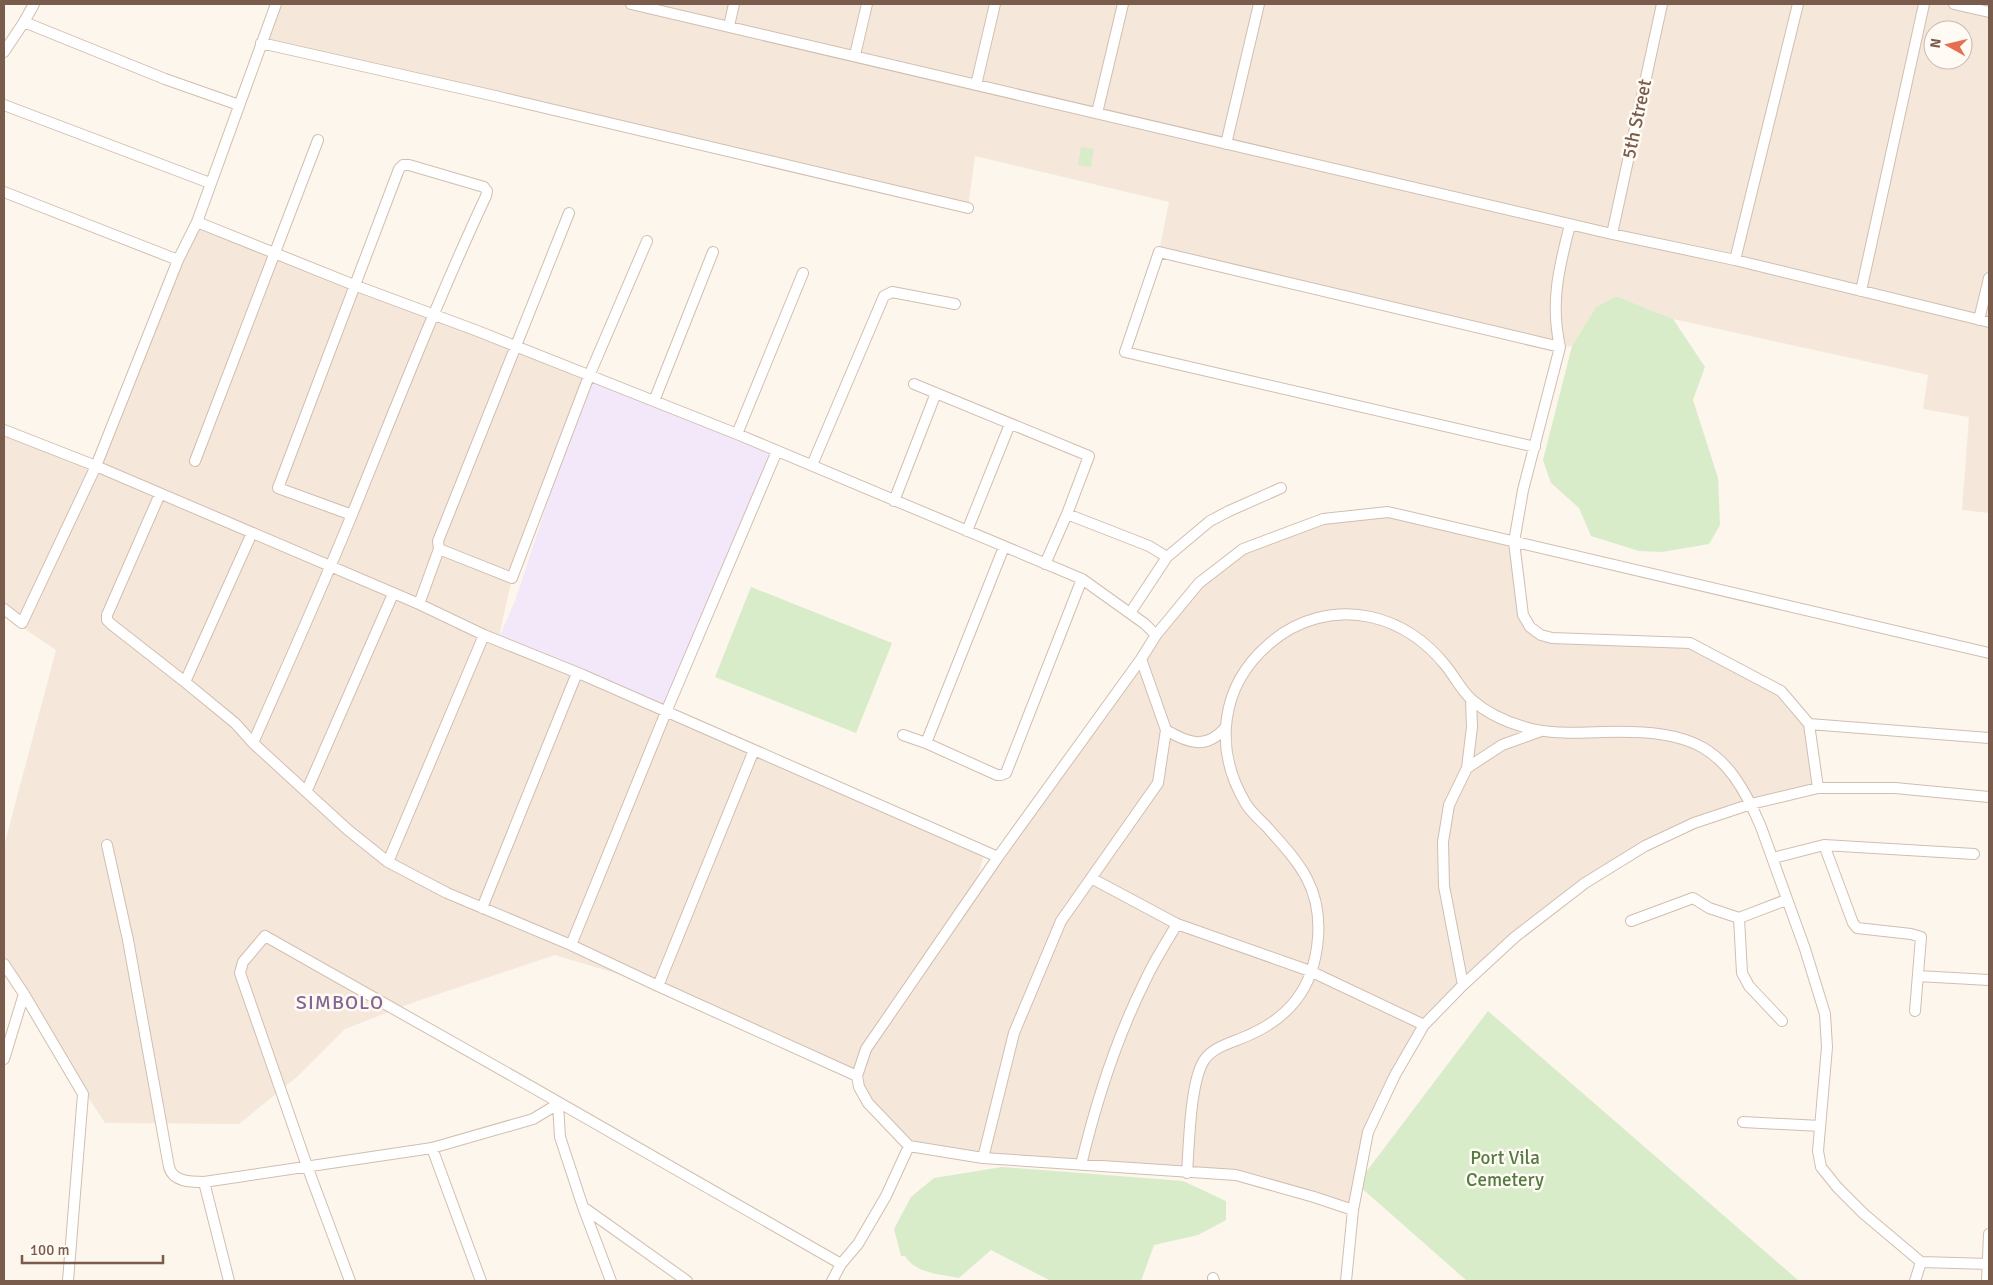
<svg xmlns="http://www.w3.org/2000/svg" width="1993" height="1285" font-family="Signika,sans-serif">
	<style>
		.residential { fill: #f5e8da; fill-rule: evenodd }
		.education { fill: #f3e8fa }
		.green { fill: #d8ecc9 }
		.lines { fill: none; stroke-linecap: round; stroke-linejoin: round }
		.minor-casing { stroke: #d1beb0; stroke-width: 12 }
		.minor { stroke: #fff; stroke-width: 10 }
		.labels { text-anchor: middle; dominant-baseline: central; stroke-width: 5; stroke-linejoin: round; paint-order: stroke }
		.street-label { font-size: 19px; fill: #7a5c4d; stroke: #fffaf3 }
		.park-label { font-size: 19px; fill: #537a41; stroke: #fffaf3 }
		.neighbourhood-label { font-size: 20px; letter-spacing: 1px; fill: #846695; stroke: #fffaf3 }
	</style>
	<rect width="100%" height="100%" fill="#fdf6ec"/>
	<path class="residential" d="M 276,4 L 1989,4 L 1989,513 L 1962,510 L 1969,417 L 1923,409 L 1928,375 L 1673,319 L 1616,296 L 1596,307 L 1572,346 L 1560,347 L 1159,252 L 1169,202 L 975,156 L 968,208 L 261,43 ZM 1933,30 L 1963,30 L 1963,60 L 1933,60 Z
		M 193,223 L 514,347 L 586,381 L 512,578 L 498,641 L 985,851 L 974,891 L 1199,583 L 1243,549 L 1323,519 L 1388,512 L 1514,542 L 1523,615 L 1541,635 L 1690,643 L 1781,691 L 1809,724 L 1818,788 L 1751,804 L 1645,846 L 1515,937 L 1424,1025 L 1368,1132 L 1353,1210 L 1236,1175 L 1187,1173 L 909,1146 L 868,1103 L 857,1076 L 658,986 L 555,955 L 412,1003 L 345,1029 L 298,1076 L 239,1124 L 105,1123 L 4,968 L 4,846 L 56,650 L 4,615 L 4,427 L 97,467 Z"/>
	<path class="education" d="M 589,376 L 777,451 L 666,712 L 498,640 L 515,601 Z"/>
	<path class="green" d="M 1081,147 L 1094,149 L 1091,167 L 1078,165 Z
		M 1616,296 L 1673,319 L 1705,367 L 1693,400 L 1718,478 L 1720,525 L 1709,544 L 1662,552 L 1639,551 L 1591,536 L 1579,508 L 1551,483 L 1543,460 L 1572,346 L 1596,307 Z
		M 751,587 L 892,643 L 856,733 L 715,677 Z
		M 1488,1011 L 1799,1281 L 1467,1281 L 1357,1184 Z
		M 1002,1167 L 1183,1181 L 1226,1201 L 1226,1220 L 1198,1235 L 1154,1245 L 1141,1281 L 1051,1281 L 991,1250 L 959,1278 C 940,1274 916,1274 905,1256 L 901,1256 L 894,1229 L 911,1197 L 934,1178 Z"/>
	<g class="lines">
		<g class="minor-casing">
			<path id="minor" d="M 631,4 L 1612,234 L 1735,260 L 1989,322
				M 1954,4 L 1989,12
				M 24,22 L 34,4
				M 729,26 L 734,4
				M 261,43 L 495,96 L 968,208
				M 4,52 L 24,22 L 165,79 L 239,105
				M 855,55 L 867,4
				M 976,85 L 995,4
				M 4,105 L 210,183
				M 1097,113 L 1123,4
				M 1226,144 L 1259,4
				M 4,192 L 178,260
				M 197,222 L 354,285 L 475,330 L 737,434 L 1082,579 L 1145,624 L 1156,635
				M 1612,234 L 1662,4
				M 1735,260 L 1798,4
				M 1861,291 L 1924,4
				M 1979,320 L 1989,278
				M 1560,347 C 1550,303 1559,267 1570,225
				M 914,384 L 1089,456 L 1067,514 L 1045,564
				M 654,401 L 713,252
				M 4,430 L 96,466 L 419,604 L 484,635 L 583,675 L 998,857
				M 737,434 L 803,273
				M 1535,447 L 1125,352 L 1159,252 L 1560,347 L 1523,490 L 1514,542 L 1523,615 L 1530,627 L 1541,635 L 1552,638 L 1690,643 L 1781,691 L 1809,724 L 1818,788
				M 195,461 L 318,140
				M 812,465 L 884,296 L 892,292 L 955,304
				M 160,494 L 107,615 L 107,620 L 111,624 L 185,682 L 235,723 L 253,743 L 348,830 L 388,862 L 447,893 L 571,945 L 658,986 L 754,750
				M 894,501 L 936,393
				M 1067,514 L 1149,546 L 1167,557 L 1130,613
				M 967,531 L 1010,424
				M 439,549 L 512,578 L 589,376 L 647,241
				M 1167,557 L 1210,521 L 1229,511 L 1281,488
				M 419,604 L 439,549 L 438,541 L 569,213
				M 4,609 L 22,623 L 96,466 L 178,260 L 197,222 L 276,4
				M 185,682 L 252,533
				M 1809,724 L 1989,738
				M 1166,730 C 1188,743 1206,750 1225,728
				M 903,735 L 926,743 L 997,775 L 1001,775 L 1006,773 L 1082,579
				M 253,743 C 286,668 320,593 351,517 C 395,409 437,301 486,196 L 487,191 L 484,187 L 409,165 L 403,165 L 399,169 L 278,488 L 352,515
				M 926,743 L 1004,547
				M 1467,768 L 1502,745 L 1541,731
				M 307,790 L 393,594
				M 107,845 L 128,940 L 169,1167 C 173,1182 191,1182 204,1182 L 432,1148 L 533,1119 L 558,1104
				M 1824,845 L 1853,923 L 1857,928 L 1911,934 L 1921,937 L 1915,1011
				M 1773,858 L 1824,845 L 1974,854
				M 388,862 L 484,635
				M 482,908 L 577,673
				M 1739,918 L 1742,973 L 1749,986 L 1782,1021
				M 1631,921 L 1693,898 L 1709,908 L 1739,918 L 1786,900
				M 1177,924 L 1310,971 L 1424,1025
				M 571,945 L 666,712 L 777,451
				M 4,964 L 24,994 L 83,1094 L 68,1281
				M 1918,976 L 1989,980
				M 1463,985 L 1444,886 L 1443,842 L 1449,805 L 1467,768 L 1472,727 L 1471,699
				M 658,986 L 857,1076
				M 4,1059 L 24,994
				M 558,1104 L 560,1137 L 583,1207 L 611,1281
				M 1743,1122 L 1820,1126
				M 432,1148 L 481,1281
				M 983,1158 L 1014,1033 L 1061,921 L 1158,783 L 1166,730 L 1141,659
				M 1081,1165 C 1096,1102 1116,1039 1145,981 C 1154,961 1166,943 1177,924 L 1091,878
				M 1187,1173 C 1189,1145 1190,1088 1202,1064 C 1209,1049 1227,1044 1242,1038 C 1288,1020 1314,989 1318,938 C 1322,886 1298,862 1266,826 C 1259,819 1251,812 1246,804 C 1213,749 1220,686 1269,644 C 1297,619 1335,609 1371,617 C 1401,624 1427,642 1446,666 C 1455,677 1461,690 1472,700 C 1488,714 1511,724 1532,729 C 1555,734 1581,733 1605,732 C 1693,730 1726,744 1761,827 L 1805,949 L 1825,1014 L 1827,1047 L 1818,1151 L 1821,1167 L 1837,1187 L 1864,1214 L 1921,1262
				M 204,1182 L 229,1281
				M 583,1207 L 687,1281
				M 1353,1210 L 1314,1197 L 1236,1175 L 983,1158 L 909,1146 L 868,1103 L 859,1087 L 857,1076 L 866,1049 L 998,857 L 1141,659 L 1156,635 L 1199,583 L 1243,549 L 1323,519 L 1388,512 L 1989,653
				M 1213,1278 L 1214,1281
				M 350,1281 L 307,1166 L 240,973 L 243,962 L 265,936 C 458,1044 649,1154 841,1264
				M 832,1281 L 841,1264 L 858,1244 L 886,1196 L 909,1146
				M 1346,1281 L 1353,1210 L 1368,1132 L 1395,1075 L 1424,1025 L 1463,985 L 1515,937 L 1585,883 L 1645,846 L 1694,823 L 1751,804 L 1818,788 L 1895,788 L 1989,797
				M 1915,1281 L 1921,1262 L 1989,1264
				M 1987,1281 L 1989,1234"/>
		</g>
		<use href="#minor" class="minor"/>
	</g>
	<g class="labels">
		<g class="street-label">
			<text transform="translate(1637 119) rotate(-78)">5th Street</text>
		</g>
		<g class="park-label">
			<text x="1505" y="1158">Port Vila<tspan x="1505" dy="22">Cemetery</tspan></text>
		</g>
		<g class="neighbourhood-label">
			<text x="340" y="1002">SIMBOLO</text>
		</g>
	</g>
	<rect width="1993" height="1285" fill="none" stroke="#7a5c4d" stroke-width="10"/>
	<g transform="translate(1948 45) rotate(278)"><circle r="24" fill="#fffaf3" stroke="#cabbb1"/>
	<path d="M0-4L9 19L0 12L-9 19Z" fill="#e76f51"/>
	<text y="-8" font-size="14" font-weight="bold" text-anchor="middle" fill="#7a5c4d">N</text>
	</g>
	<path d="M22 1255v8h141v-8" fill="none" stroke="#7a5c4d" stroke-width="2.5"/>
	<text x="30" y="1255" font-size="15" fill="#7a5c4d" stroke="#fffaf3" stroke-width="4" paint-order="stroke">100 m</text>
</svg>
